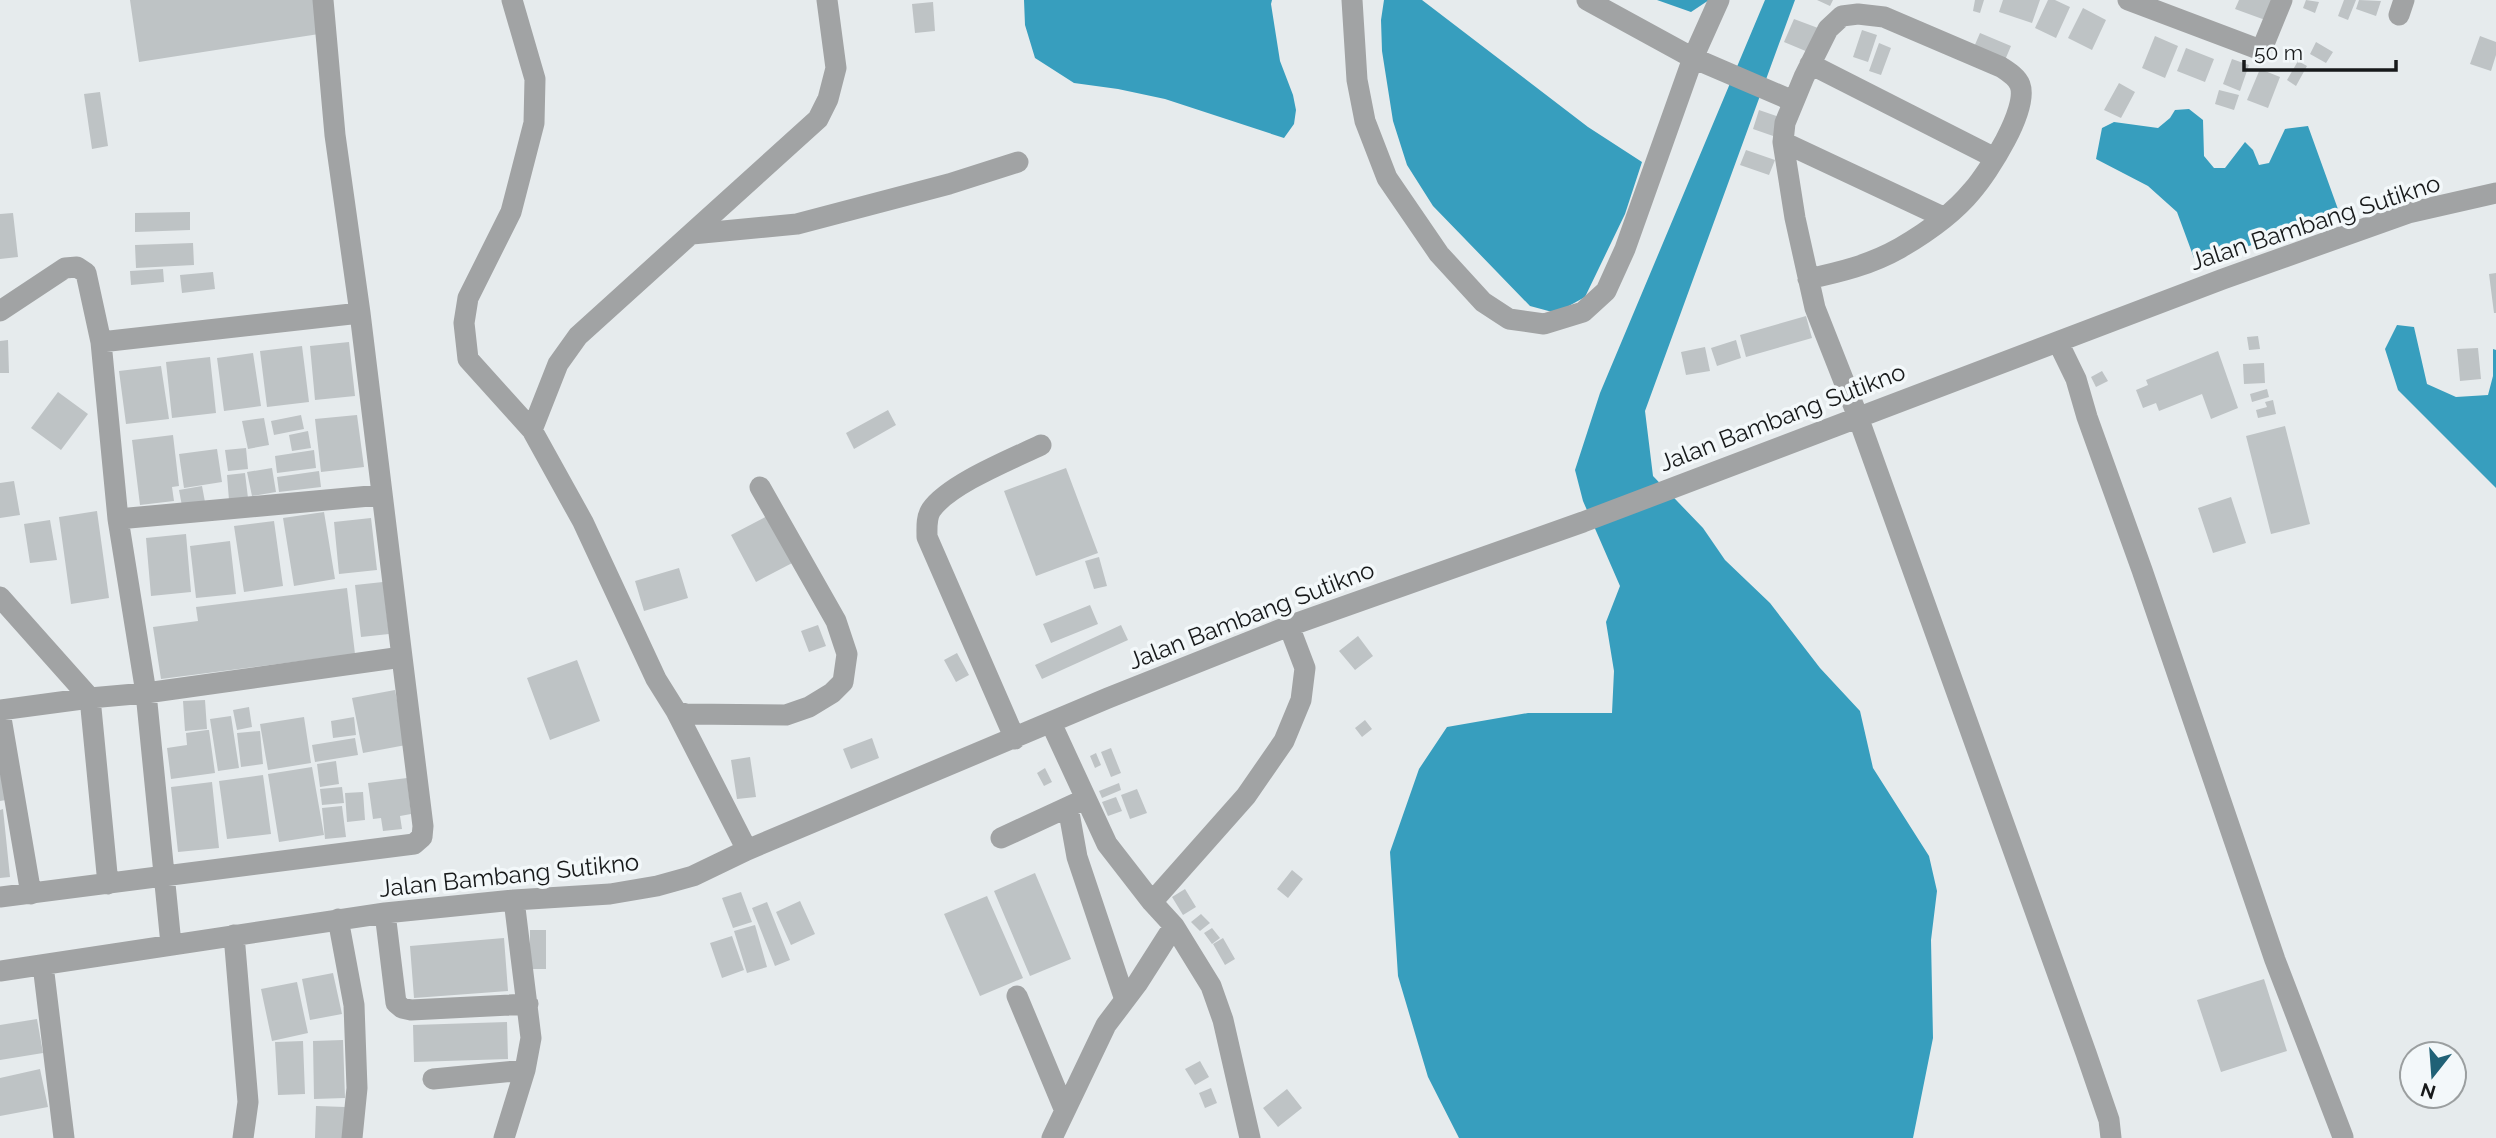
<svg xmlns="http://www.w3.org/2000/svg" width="2496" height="1138" font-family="Raleway,sans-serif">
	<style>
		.water { fill: #379ebe }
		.building { fill: #bec3c5 }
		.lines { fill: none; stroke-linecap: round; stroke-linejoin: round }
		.minor { stroke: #a1a3a4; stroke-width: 21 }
		.labels { text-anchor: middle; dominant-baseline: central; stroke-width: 7; stroke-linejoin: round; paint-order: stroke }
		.street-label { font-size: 24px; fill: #17191a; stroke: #f3f8fa }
	</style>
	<rect width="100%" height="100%" fill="#e6ebed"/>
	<path class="water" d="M 1024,0 L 1272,0 L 1271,4 L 1280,61 L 1293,95 L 1296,110 L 1294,124 L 1284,138 L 1165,99 L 1118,89 L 1074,83 L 1035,58 L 1025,25 Z
		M 1384,0 L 1422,0 L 1588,127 L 1642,162 L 1625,214 L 1585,297 L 1556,313 L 1530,306 L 1433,206 L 1407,165 L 1393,121 L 1382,51 L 1381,20 Z
		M 1657,0 L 1709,0 L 1691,12 Z
		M 1765,0 L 1795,0 L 1645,411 L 1653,476 L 1703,528 L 1725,560 L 1770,603 L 1820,668 L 1860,711 L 1873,768 L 1929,856 L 1937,891 L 1931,940 L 1933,1038 L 1913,1138 L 1459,1138 L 1428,1077 L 1398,976 L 1390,852 L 1419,769 L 1447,727 L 1528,713 L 1612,713 L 1614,671 L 1606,622 L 1620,586 L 1583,501 L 1575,470 L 1600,393 Z
		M 2189,109 L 2203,120 L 2204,156 L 2214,168 L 2225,168 L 2245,142 L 2253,150 L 2259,165 L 2269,163 L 2285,129 L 2308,126 L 2339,212 L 2220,257 L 2207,264 L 2194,258 L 2177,212 L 2148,186 L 2096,159 L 2102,128 L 2114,122 L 2158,128 L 2170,118 L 2175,110 Z
		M 2397,325 L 2414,327 L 2427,384 L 2456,397 L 2488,395 L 2493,376 L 2493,349 L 2496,350 L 2496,488 L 2398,390 L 2385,349 Z"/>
	<path class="building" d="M 130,0 L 314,0 L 319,34 L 139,62 Z
		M 1817,0 L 1833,0 L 1830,6 Z
		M 1975,0 L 1984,0 L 1980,13 L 1973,11 Z
		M 2003,0 L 2040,0 L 2032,23 L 1999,12 Z
		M 2048,0 L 2055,0 L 2070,7 L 2056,38 L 2035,28 Z
		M 2239,0 L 2275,0 L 2268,21 L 2235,9 Z
		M 2306,0 L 2319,2 L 2315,13 L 2303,8 Z
		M 2344,0 L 2356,0 L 2348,20 L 2338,16 Z
		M 2359,0 L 2381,1 L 2376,16 L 2356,9 Z
		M 933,2 L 935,31 L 915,33 L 912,4 Z
		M 2083,8 L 2106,20 L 2092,50 L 2068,38 Z
		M 1794,19 L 1818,28 L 1808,52 L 1784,42 Z
		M 1862,30 L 1877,35 L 1868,62 L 1853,57 Z
		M 1980,33 L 2011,46 L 2005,60 L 1974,47 Z
		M 2155,36 L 2178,46 L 2165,78 L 2142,68 Z
		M 2480,36 L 2496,42 L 2496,55 L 2491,71 L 2470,64 Z
		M 2316,42 L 2333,52 L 2326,63 L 2310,54 Z
		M 1879,43 L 1891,48 L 1881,75 L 1869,71 Z
		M 2186,48 L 2214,59 L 2205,82 L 2177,71 Z
		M 2232,59 L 2249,65 L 2240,91 L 2223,84 Z
		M 2298,61 L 2307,66 L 2296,86 L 2287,80 Z
		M 2260,69 L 2280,77 L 2268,108 L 2247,100 Z
		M 2119,83 L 2135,92 L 2121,118 L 2104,110 Z
		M 2219,90 L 2239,95 L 2234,110 L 2215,104 Z
		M 100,92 L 108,146 L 92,149 L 84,94 Z
		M 1759,110 L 1782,118 L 1776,137 L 1753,129 Z
		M 1746,150 L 1775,160 L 1769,175 L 1740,165 Z
		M 190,212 L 190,230 L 135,232 L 135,213 Z
		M 13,213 L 18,257 L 0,259 L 0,214 Z
		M 193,243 L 194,265 L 136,268 L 135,245 Z
		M 163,269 L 164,282 L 131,285 L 130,271 Z
		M 213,272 L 215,289 L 182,293 L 180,275 Z
		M 2496,273 L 2496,313 L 2494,313 L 2489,274 Z
		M 1806,316 L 1812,338 L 1746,357 L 1740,335 Z
		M 2258,336 L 2260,349 L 2249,350 L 2247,337 Z
		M 8,340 L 9,373 L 0,373 L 0,341 Z
		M 1736,340 L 1741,358 L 1717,366 L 1711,348 Z
		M 349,342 L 355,396 L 315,400 L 310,346 Z
		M 302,346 L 309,402 L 267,407 L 260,351 Z
		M 1705,347 L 1710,371 L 1686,375 L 1681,352 Z
		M 2478,348 L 2481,379 L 2460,381 L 2457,349 Z
		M 2218,351 L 2238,408 L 2211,419 L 2202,394 L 2159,411 L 2156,403 L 2143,408 L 2136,390 L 2148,385 L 2146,380 Z
		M 253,353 L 261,406 L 224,411 L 217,358 Z
		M 210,357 L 216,413 L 172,418 L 166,362 Z
		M 2264,363 L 2265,383 L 2244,384 L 2243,364 Z
		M 161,366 L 169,419 L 126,424 L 119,371 Z
		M 2102,371 L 2108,381 L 2096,387 L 2091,377 Z
		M 2267,389 L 2269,397 L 2252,402 L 2250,394 Z
		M 58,392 L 88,414 L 61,450 L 31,428 Z
		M 2273,400 L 2276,414 L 2258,418 L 2256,410 L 2267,407 L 2265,402 Z
		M 888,410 L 896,425 L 854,449 L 846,433 Z
		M 301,415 L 304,429 L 274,435 L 271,421 Z
		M 357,415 L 364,467 L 321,472 L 315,419 Z
		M 264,418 L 269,445 L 248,449 L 242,421 Z
		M 2285,426 L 2310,524 L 2271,534 L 2246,436 Z
		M 308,431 L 311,448 L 292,451 L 289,435 Z
		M 173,435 L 179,486 L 172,487 L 174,501 L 140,505 L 132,440 Z
		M 246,448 L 248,469 L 228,471 L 225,450 Z
		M 217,449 L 222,482 L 184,488 L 179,454 Z
		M 314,450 L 316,468 L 277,473 L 275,456 Z
		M 272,468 L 276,492 L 252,496 L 247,472 Z
		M 1066,468 L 1098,553 L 1036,576 L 1004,491 Z
		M 319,471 L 321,487 L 279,492 L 277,477 Z
		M 245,473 L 248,498 L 229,500 L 227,475 Z
		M 14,481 L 20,515 L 0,518 L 0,483 Z
		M 202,486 L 205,502 L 182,506 L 179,490 Z
		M 2231,497 L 2246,543 L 2213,553 L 2198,508 Z
		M 97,511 L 109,598 L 71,604 L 59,517 Z
		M 324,512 L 335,579 L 294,586 L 283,518 Z
		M 771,514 L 796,561 L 756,582 L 731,535 Z
		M 371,518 L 377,570 L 339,574 L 334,522 Z
		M 50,520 L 57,560 L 30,563 L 24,524 Z
		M 274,521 L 283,586 L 244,592 L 234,526 Z
		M 186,534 L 191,592 L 151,596 L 146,538 Z
		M 230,541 L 236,594 L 196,598 L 190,546 Z
		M 1099,557 L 1107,586 L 1094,589 L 1085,561 Z
		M 679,568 L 688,598 L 644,611 L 635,581 Z
		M 383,582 L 389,634 L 361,637 L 355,585 Z
		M 347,588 L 355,654 L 161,679 L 153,627 L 198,621 L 196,607 Z
		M 1090,605 L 1098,624 L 1051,643 L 1043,624 Z
		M 818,625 L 826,646 L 809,652 L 801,631 Z
		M 1121,625 L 1128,640 L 1042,679 L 1035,665 Z
		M 1358,636 L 1373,656 L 1355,670 L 1339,651 Z
		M 957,653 L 969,675 L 956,682 L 944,660 Z
		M 577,660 L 600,721 L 550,740 L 527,678 Z
		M 395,690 L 406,745 L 363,753 L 352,698 Z
		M 205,700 L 207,729 L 185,731 L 183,701 Z
		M 249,707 L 252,727 L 237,730 L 233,710 Z
		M 231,716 L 239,768 L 218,771 L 210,719 Z
		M 304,717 L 311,763 L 268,770 L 260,724 Z
		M 354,717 L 356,735 L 333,738 L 331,721 Z
		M 1365,720 L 1372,729 L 1362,737 L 1355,728 Z
		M 207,730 L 209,730 L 215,773 L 171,779 L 167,748 L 187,745 L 186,733 Z
		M 260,731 L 263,764 L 241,767 L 237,733 Z
		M 355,738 L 358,755 L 315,762 L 312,745 Z
		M 872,738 L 879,758 L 851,769 L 843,749 Z
		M 1111,748 L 1121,773 L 1111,777 L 1101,752 Z
		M 1096,753 L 1101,765 L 1095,768 L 1090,756 Z
		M 750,757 L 756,797 L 737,799 L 731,760 Z
		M 336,761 L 339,784 L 320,787 L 317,764 Z
		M 312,767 L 324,835 L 279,842 L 268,774 Z
		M 1045,768 L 1052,782 L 1044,786 L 1037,773 Z
		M 0,772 L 6,800 L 0,801 Z
		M 263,775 L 271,834 L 227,839 L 219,781 Z
		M 407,778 L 411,814 L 400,816 L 402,829 L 383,831 L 381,818 L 373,819 L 368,783 Z
		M 212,782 L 219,848 L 178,852 L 171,787 Z
		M 1119,783 L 1121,790 L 1102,798 L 1099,791 Z
		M 342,787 L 344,803 L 322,805 L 320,789 Z
		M 1137,789 L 1147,813 L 1130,819 L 1121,795 Z
		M 363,792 L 365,820 L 347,822 L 345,793 Z
		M 1116,797 L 1122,811 L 1108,816 L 1102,802 Z
		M 342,806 L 346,837 L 325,839 L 322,808 Z
		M 3,809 L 10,877 L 0,878 L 0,810 Z
		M 1292,870 L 1303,879 L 1288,898 L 1277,889 Z
		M 1035,873 L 1071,959 L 1030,976 L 994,891 Z
		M 1185,889 L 1196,907 L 1183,915 L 1172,897 Z
		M 741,892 L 752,922 L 733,928 L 722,898 Z
		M 987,896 L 1023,978 L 980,996 L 944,914 Z
		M 800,901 L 815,934 L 791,945 L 776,912 Z
		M 767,902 L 790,960 L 775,966 L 752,908 Z
		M 1201,914 L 1210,923 L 1200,931 L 1191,922 Z
		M 755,925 L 767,967 L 747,973 L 734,931 Z
		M 1212,928 L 1220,938 L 1212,944 L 1204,933 Z
		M 530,930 L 546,930 L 546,969 L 530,969 Z
		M 732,936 L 744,970 L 722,978 L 710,943 Z
		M 504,938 L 508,991 L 414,998 L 410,946 Z
		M 1223,938 L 1235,959 L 1225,965 L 1213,944 Z
		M 333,973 L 342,1014 L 310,1020 L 302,979 Z
		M 2264,979 L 2287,1051 L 2221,1072 L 2197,1000 Z
		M 297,982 L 308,1033 L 272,1041 L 261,989 Z
		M 37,1019 L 43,1053 L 0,1060 L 0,1025 Z
		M 507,1022 L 508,1059 L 414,1062 L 413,1025 Z
		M 343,1040 L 345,1098 L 314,1099 L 313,1041 Z
		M 303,1041 L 305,1094 L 278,1095 L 275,1042 Z
		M 1200,1061 L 1209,1077 L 1195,1085 L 1185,1069 Z
		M 40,1069 L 48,1107 L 0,1116 L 0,1078 Z
		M 1211,1088 L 1217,1103 L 1205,1108 L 1199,1093 Z
		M 1287,1089 L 1302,1108 L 1278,1127 L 1263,1108 Z
		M 316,1106 L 345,1107 L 345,1138 L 315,1138 Z"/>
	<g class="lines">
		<path class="minor" d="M 323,0 L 335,135 L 360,313 L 402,657
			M 512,0 L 535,79 L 534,123 L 511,212 L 468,298 L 464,323 L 468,359 L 532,430
			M 1352,0 L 1357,80 L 1365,121 L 1387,178 L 1439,254 L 1483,302 L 1509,319 L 1544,324 L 1583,312 L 1606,291 L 1625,249 L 1693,58 L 1719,0
			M 1587,0 L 1693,58 L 1793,101
			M 2128,0 L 2258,49 L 2264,44 L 2282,0
			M 2399,15 L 2404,0
			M 1810,64 L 1995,158
			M 1783,142 L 1943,217
			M 692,234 L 797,224 L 949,184 L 1018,162
			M 1808,279 C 1840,272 1870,265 1900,248 C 1924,234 1954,213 1972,191 C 1988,173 2029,109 2020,85 C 2017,77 2007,71 2001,67 L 1884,17 L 1858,14 L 1842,16 L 1828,29 L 1804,77 L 1785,123 L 1783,142 L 1795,218 L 1815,308 L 1858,417 L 2086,1053 L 2109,1120 L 2111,1138
			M 0,311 L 65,268 L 77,267 L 86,273 L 101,342 L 118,519 L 146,693 L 171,944
			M 101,342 L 360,313
			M 2058,342 L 2076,379 L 2087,417 L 2142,570 L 2275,960 L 2343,1137
			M 118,519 L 381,495
			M 0,597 L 90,698 L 108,884
			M 0,710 L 90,698 L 146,693 L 402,657 L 423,826 L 422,837 L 414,844 L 0,897
			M 676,711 L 686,714 L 786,715 L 809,707 L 832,693 L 843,682 L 847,654 L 836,621 L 760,487
			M 0,712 L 31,894
			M 1051,723 L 1107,844 L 1152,902
			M 1015,739 L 927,537 C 927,528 926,518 931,510 C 949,484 1012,459 1041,445
			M 1068,807 L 1077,857 L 1125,1000
			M 1001,838 L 1081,801
			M 747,850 L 676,711 L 656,679 L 583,522 L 532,430 L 558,364 L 578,336 L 818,119 L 828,99 L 836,68 L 827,0
			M 385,913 L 396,1003 L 402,1008 L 411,1010 L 528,1004
			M 338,919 L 354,1005 L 357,1088 L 352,1138
			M 234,935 L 248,1102 L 243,1138
			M 43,965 L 64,1138
			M 0,971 L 385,913 L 514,900 L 610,894 L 657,886 L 693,876 L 747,850 L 1108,698 L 1289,626 L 1583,522 L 2223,279 L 2408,213 L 2496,193
			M 1017,996 L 1065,1111
			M 433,1079 L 525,1070
			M 504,1138 L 525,1070 L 531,1038 L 514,900
			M 1052,1138 L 1106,1025 L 1137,984 L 1174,926
			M 1250,1138 L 1223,1020 L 1211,986 L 1174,926 L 1152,902 L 1246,796 L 1284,741 L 1301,700 L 1305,668 L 1289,626"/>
	</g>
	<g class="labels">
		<g class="street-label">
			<text transform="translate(2315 222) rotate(-18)">Jalan Bambang Sutikno</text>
			<text transform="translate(1782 417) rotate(-21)">Jalan Bambang Sutikno</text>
			<text transform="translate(1251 615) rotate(-21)">Jalan Bambang Sutikno</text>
			<text transform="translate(509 875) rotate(-6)">Jalan Bambang Sutikno</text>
		</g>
	</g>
	<g transform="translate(2433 1075) rotate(197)"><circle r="33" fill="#f3f8fa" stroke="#9b9fa0" stroke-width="2"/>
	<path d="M0-5L12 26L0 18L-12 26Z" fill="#206176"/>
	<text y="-10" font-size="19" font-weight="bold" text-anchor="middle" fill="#17191a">N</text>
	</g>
	<path d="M2244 60v10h152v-10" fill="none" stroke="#17191a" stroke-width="3.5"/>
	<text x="2254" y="60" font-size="21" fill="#17191a" stroke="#f3f8fa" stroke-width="5" paint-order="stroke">50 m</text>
</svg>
